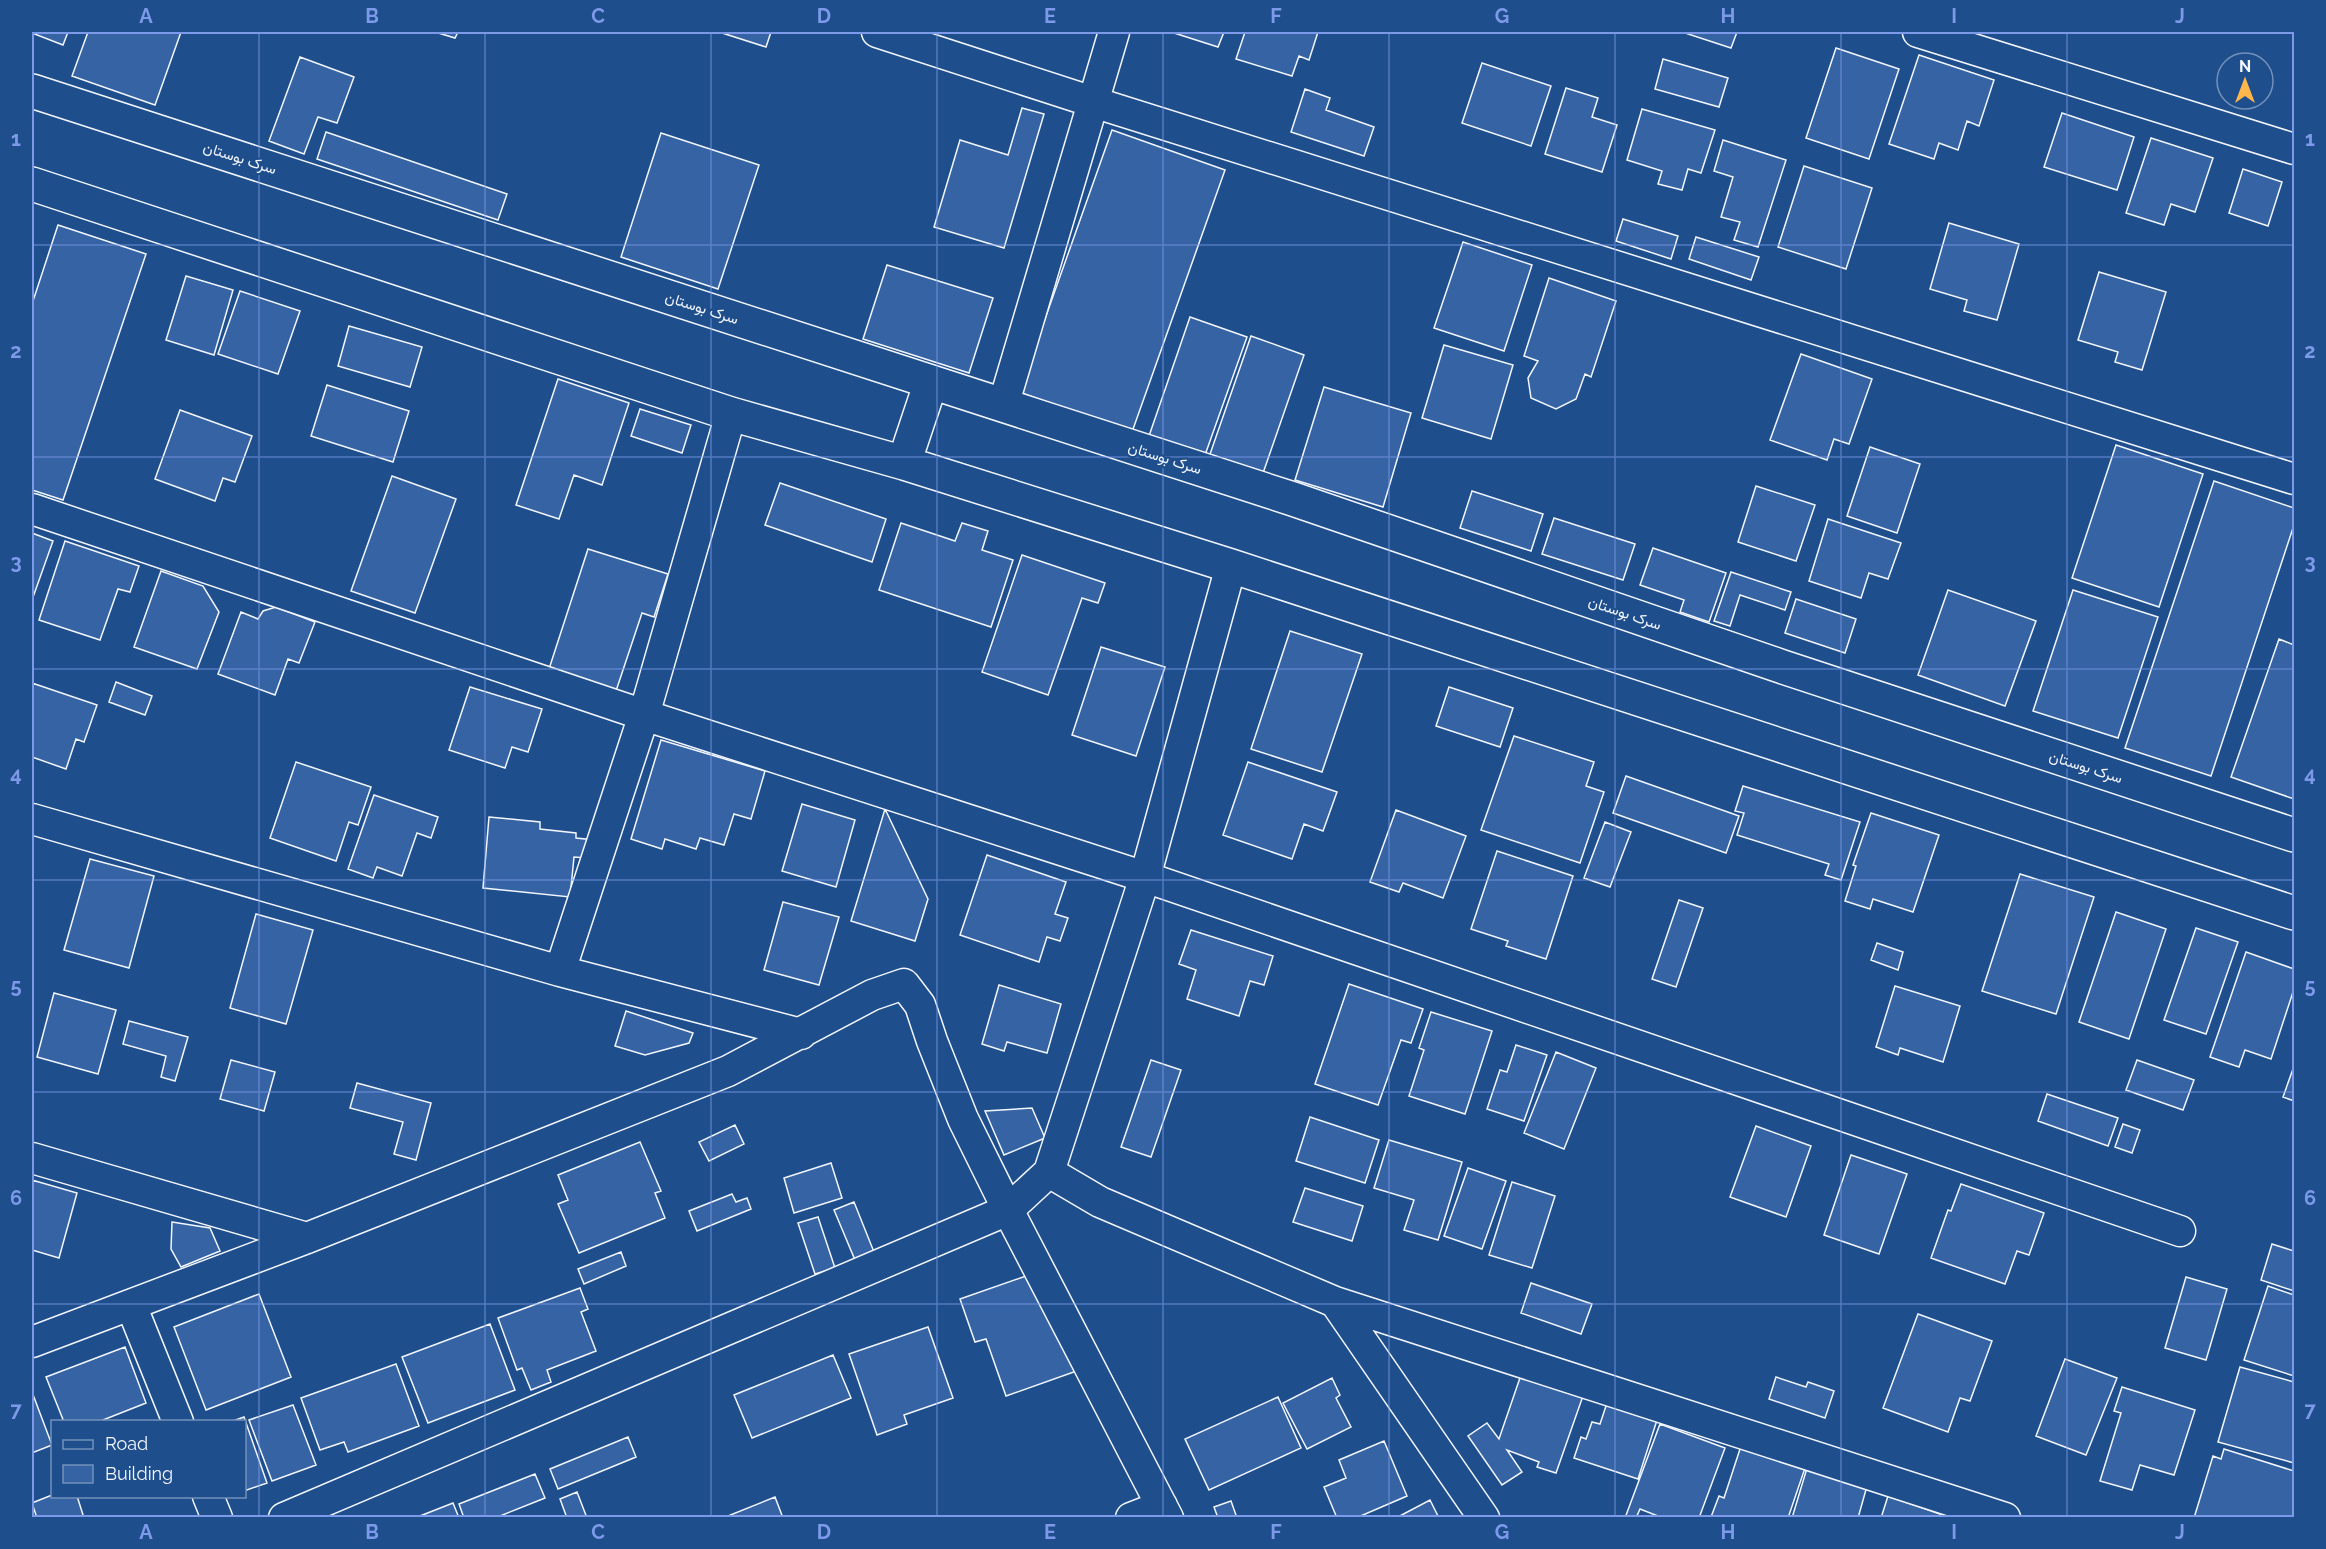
<svg xmlns="http://www.w3.org/2000/svg" width="2326" height="1549" font-family="Raleway,Vazirmatn,sans-serif">
	<style>
		.building { fill: #3563a3; stroke: #f2f6ff; stroke-width: 1.5 }
		.lines { fill: none; stroke-linecap: round; stroke-linejoin: round }
		.street-casing { stroke: #f2f6ff; stroke-width: 33 }
		.secondary-casing { stroke: #f2f6ff; stroke-width: 36 }
		.street { stroke: #1f4e8c; stroke-width: 30 }
		.secondary { stroke: #1f4e8c; stroke-width: 33 }
		.grid { fill: none; stroke: #7d9aea; stroke-width: 1.5; stroke-opacity: 0.55 }
		.labels { text-anchor: middle; dominant-baseline: central; stroke-width: 4.5; stroke-linejoin: round; paint-order: stroke }
		.street-label { font-size: 15px; fill: #f2f6ff; stroke: #1f4e8c }
		.neatline { fill: none; stroke: #7d9aea; stroke-width: 2 }
		.grid-label { font-size: 20px; text-anchor: middle; font-weight: bold; fill: #7d9aea }
	</style>
	<rect width="100%" height="100%" fill="#1f4e8c"/>
	<path class="building" d="M 32,32 L 68,32 L 63,45 L 32,33 Z
		M 88,32 L 181,32 L 155,105 L 72,76 Z
		M 435,32 L 458,32 L 455,38 Z
		M 719,32 L 771,32 L 766,47 Z
		M 1171,32 L 1224,32 L 1218,47 Z
		M 1245,32 L 1318,32 L 1309,60 L 1299,56 L 1292,76 L 1236,59 Z
		M 1685,33 L 1685,32 L 1737,32 L 1731,48 Z
		M 1836,48 L 1899,69 L 1869,159 L 1806,138 Z
		M 1919,55 L 1994,80 L 1979,126 L 1967,121 L 1958,150 L 1939,143 L 1934,159 L 1889,144 Z
		M 300,57 L 354,77 L 337,123 L 318,117 L 304,154 L 269,141 Z
		M 1663,59 L 1728,78 L 1719,107 L 1655,89 Z
		M 1482,63 L 1551,86 L 1531,146 L 1462,123 Z
		M 1566,88 L 1598,98 L 1592,117 L 1617,125 L 1602,172 L 1545,154 Z
		M 1305,89 L 1330,98 L 1326,110 L 1374,127 L 1364,156 L 1291,132 Z
		M 1022,108 L 1044,114 L 1004,248 L 934,227 L 960,140 L 1008,155 Z
		M 1642,109 L 1715,130 L 1701,173 L 1688,169 L 1682,190 L 1658,184 L 1662,171 L 1627,160 Z
		M 2062,113 L 2134,137 L 2117,190 L 2044,167 Z
		M 1112,130 L 1225,170 L 1132,432 L 1019,392 Z
		M 326,132 L 507,194 L 498,220 L 317,159 Z
		M 661,133 L 759,165 L 718,289 L 621,257 Z
		M 2151,138 L 2213,158 L 2195,212 L 2171,204 L 2164,225 L 2126,213 Z
		M 1723,140 L 1786,160 L 1758,247 L 1734,240 L 1740,222 L 1721,217 L 1733,177 L 1714,171 Z
		M 1804,166 L 1872,188 L 1846,269 L 1778,247 Z
		M 2243,169 L 2282,182 L 2268,226 L 2229,213 Z
		M 1623,219 L 1678,236 L 1671,259 L 1616,241 Z
		M 1949,223 L 2019,244 L 1997,320 L 1964,311 L 1967,300 L 1930,289 Z
		M 58,225 L 146,254 L 63,500 L 32,490 L 32,304 Z
		M 1696,237 L 1759,257 L 1751,280 L 1689,259 Z
		M 1463,242 L 1532,265 L 1504,351 L 1434,328 Z
		M 887,265 L 993,298 L 969,373 L 863,339 Z
		M 2099,272 L 2166,292 L 2142,370 L 2115,362 L 2118,352 L 2078,340 Z
		M 186,276 L 233,290 L 214,355 L 166,340 Z
		M 1549,278 L 1616,301 L 1591,377 L 1585,374 L 1576,399 L 1556,409 L 1531,398 L 1528,378 L 1538,361 L 1524,356 Z
		M 240,291 L 300,311 L 278,374 L 218,354 Z
		M 1190,317 L 1247,337 L 1205,455 L 1149,436 Z
		M 349,326 L 422,347 L 410,387 L 338,366 Z
		M 1251,336 L 1304,355 L 1262,476 L 1209,457 Z
		M 1444,345 L 1513,365 L 1491,439 L 1422,418 Z
		M 1801,354 L 1872,379 L 1849,444 L 1834,439 L 1827,460 L 1770,440 Z
		M 558,379 L 629,403 L 602,485 L 574,475 L 559,519 L 516,505 Z
		M 327,385 L 409,411 L 393,462 L 311,436 Z
		M 1324,387 L 1411,413 L 1383,507 L 1295,480 Z
		M 640,409 L 691,425 L 682,453 L 631,436 Z
		M 180,410 L 252,436 L 235,482 L 223,478 L 215,501 L 155,479 Z
		M 2116,445 L 2203,474 L 2159,607 L 2072,578 Z
		M 1870,447 L 1920,464 L 1897,533 L 1847,516 Z
		M 392,476 L 456,499 L 415,613 L 351,591 Z
		M 2214,481 L 2294,508 L 2294,525 L 2211,776 L 2125,748 Z
		M 780,483 L 886,519 L 872,562 L 765,525 Z
		M 1756,486 L 1815,505 L 1796,561 L 1738,542 Z
		M 1472,491 L 1543,514 L 1531,551 L 1460,528 Z
		M 1554,518 L 1635,544 L 1623,580 L 1542,554 Z
		M 1828,519 L 1901,543 L 1888,579 L 1869,573 L 1861,598 L 1809,581 Z
		M 901,523 L 955,541 L 962,523 L 988,531 L 982,550 L 1013,560 L 991,627 L 879,590 Z
		M 32,533 L 53,541 L 32,600 Z
		M 65,541 L 139,566 L 130,592 L 118,589 L 100,640 L 39,620 Z
		M 1653,548 L 1726,573 L 1709,622 L 1680,612 L 1684,600 L 1640,585 Z
		M 588,549 L 668,574 L 654,617 L 642,613 L 616,691 L 549,669 Z
		M 1022,555 L 1105,583 L 1098,603 L 1082,598 L 1048,695 L 982,672 Z
		M 161,571 L 203,586 L 219,612 L 197,669 L 134,647 Z
		M 1731,572 L 1791,592 L 1785,610 L 1740,595 L 1730,626 L 1714,621 Z
		M 1948,590 L 2036,621 L 2005,706 L 1918,675 Z
		M 2073,590 L 2158,617 L 2118,738 L 2033,711 Z
		M 1796,599 L 1856,619 L 1845,653 L 1785,633 Z
		M 276,607 L 315,622 L 299,663 L 288,659 L 275,695 L 218,674 L 241,612 L 258,619 L 263,611 Z
		M 1290,631 L 1362,654 L 1322,772 L 1251,749 Z
		M 2279,639 L 2294,645 L 2294,799 L 2231,777 Z
		M 1101,647 L 1165,667 L 1136,756 L 1072,735 Z
		M 116,682 L 152,696 L 145,715 L 109,702 Z
		M 32,683 L 97,705 L 84,742 L 76,739 L 66,769 L 32,757 Z
		M 470,687 L 542,709 L 528,752 L 512,747 L 505,768 L 449,750 Z
		M 1449,687 L 1513,708 L 1500,747 L 1436,726 Z
		M 1514,736 L 1594,762 L 1586,786 L 1604,792 L 1580,863 L 1481,830 Z
		M 661,740 L 765,771 L 751,819 L 734,814 L 724,845 L 700,838 L 696,849 L 665,839 L 662,849 L 631,839 Z
		M 296,762 L 371,787 L 358,825 L 349,822 L 336,861 L 270,838 Z
		M 1248,762 L 1337,792 L 1323,831 L 1304,824 L 1292,859 L 1223,835 Z
		M 1626,776 L 1739,816 L 1726,853 L 1613,813 Z
		M 1743,786 L 1860,822 L 1841,880 L 1825,875 L 1829,864 L 1737,835 L 1744,813 L 1735,811 Z
		M 374,795 L 438,817 L 431,838 L 417,833 L 402,876 L 377,867 L 373,878 L 348,869 Z
		M 802,804 L 855,820 L 836,887 L 782,871 Z
		M 885,809 L 928,899 L 915,941 L 851,921 Z
		M 1396,810 L 1466,836 L 1443,898 L 1403,883 L 1399,892 L 1370,882 Z
		M 1871,813 L 1939,835 L 1913,912 L 1873,899 L 1870,909 L 1845,901 L 1856,866 L 1853,865 Z
		M 489,817 L 540,822 L 540,829 L 576,833 L 576,838 L 604,841 L 602,859 L 574,857 L 570,897 L 483,888 Z
		M 1605,822 L 1631,832 L 1610,887 L 1584,878 Z
		M 1497,851 L 1573,876 L 1546,959 L 1506,946 L 1508,941 L 1471,929 Z
		M 987,855 L 1066,882 L 1055,914 L 1068,918 L 1060,941 L 1047,937 L 1039,962 L 960,935 Z
		M 90,859 L 154,876 L 129,968 L 64,950 Z
		M 2020,874 L 2094,897 L 2056,1014 L 1982,991 Z
		M 1679,900 L 1703,908 L 1676,987 L 1652,979 Z
		M 783,902 L 839,917 L 819,985 L 764,970 Z
		M 2116,912 L 2166,929 L 2129,1039 L 2079,1022 Z
		M 256,914 L 313,930 L 286,1024 L 230,1008 Z
		M 2196,928 L 2238,942 L 2206,1034 L 2164,1020 Z
		M 1191,930 L 1273,956 L 1264,985 L 1250,981 L 1239,1016 L 1187,999 L 1196,970 L 1179,964 Z
		M 1877,943 L 1903,952 L 1898,970 L 1871,960 Z
		M 2246,952 L 2294,969 L 2294,989 L 2271,1059 L 2245,1050 L 2239,1067 L 2210,1057 Z
		M 1349,984 L 1423,1009 L 1411,1043 L 1401,1040 L 1378,1105 L 1315,1084 Z
		M 999,985 L 1061,1004 L 1047,1053 L 1007,1042 L 1004,1051 L 982,1044 Z
		M 1895,986 L 1960,1006 L 1943,1062 L 1900,1048 L 1898,1055 L 1876,1047 Z
		M 54,993 L 116,1010 L 98,1074 L 37,1057 Z
		M 626,1011 L 693,1033 L 689,1043 L 645,1055 L 615,1046 Z
		M 1431,1012 L 1492,1031 L 1465,1114 L 1409,1096 L 1424,1050 L 1419,1048 Z
		M 129,1021 L 188,1037 L 175,1081 L 161,1077 L 166,1056 L 123,1044 Z
		M 1516,1045 L 1547,1055 L 1524,1121 L 1487,1109 L 1500,1070 L 1507,1072 Z
		M 1556,1052 L 1596,1068 L 1564,1149 L 1524,1133 Z
		M 231,1060 L 275,1072 L 264,1111 L 220,1099 Z
		M 1151,1060 L 1181,1070 L 1151,1157 L 1121,1147 Z
		M 2137,1060 L 2194,1080 L 2183,1110 L 2126,1090 Z
		M 2294,1066 L 2294,1101 L 2283,1097 Z
		M 357,1083 L 431,1103 L 416,1160 L 394,1154 L 403,1122 L 350,1108 Z
		M 2047,1094 L 2118,1118 L 2108,1146 L 2038,1121 Z
		M 1032,1108 L 1045,1138 L 1004,1155 L 985,1111 Z
		M 1310,1117 L 1379,1140 L 1365,1183 L 1296,1161 Z
		M 2123,1124 L 2140,1130 L 2132,1153 L 2115,1147 Z
		M 735,1125 L 744,1144 L 709,1161 L 699,1142 Z
		M 1756,1126 L 1811,1146 L 1786,1217 L 1730,1197 Z
		M 1389,1140 L 1462,1162 L 1438,1240 L 1404,1230 L 1414,1200 L 1374,1188 Z
		M 640,1142 L 661,1191 L 655,1193 L 665,1218 L 579,1253 L 558,1204 L 568,1200 L 558,1175 Z
		M 1851,1155 L 1907,1174 L 1879,1254 L 1824,1235 Z
		M 831,1163 L 842,1198 L 794,1213 L 784,1178 Z
		M 1468,1168 L 1506,1181 L 1482,1249 L 1444,1236 Z
		M 32,1180 L 77,1193 L 59,1258 L 32,1250 Z
		M 1512,1182 L 1555,1196 L 1532,1268 L 1489,1255 Z
		M 1961,1184 L 2044,1213 L 2029,1255 L 2017,1251 L 2005,1284 L 1931,1258 L 1948,1210 L 1951,1211 Z
		M 1305,1188 L 1363,1206 L 1352,1241 L 1293,1222 Z
		M 732,1194 L 736,1202 L 747,1198 L 751,1209 L 697,1231 L 689,1211 Z
		M 854,1202 L 874,1252 L 855,1260 L 834,1210 Z
		M 818,1217 L 835,1268 L 815,1274 L 798,1223 Z
		M 172,1222 L 210,1228 L 220,1251 L 181,1267 L 171,1249 Z
		M 2272,1244 L 2294,1251 L 2294,1291 L 2261,1280 Z
		M 621,1252 L 626,1266 L 584,1284 L 578,1269 Z
		M 1049,1268 L 1085,1368 L 1006,1396 L 986,1339 L 975,1342 L 960,1299 Z
		M 2186,1277 L 2227,1289 L 2206,1360 L 2165,1348 Z
		M 1531,1283 L 1592,1304 L 1581,1334 L 1521,1313 Z
		M 2268,1286 L 2294,1295 L 2294,1376 L 2244,1360 Z
		M 580,1288 L 588,1309 L 581,1312 L 596,1351 L 547,1370 L 551,1382 L 531,1390 L 522,1368 L 517,1370 L 498,1318 Z
		M 259,1294 L 291,1377 L 206,1410 L 174,1327 Z
		M 1918,1314 L 1992,1341 L 1970,1401 L 1960,1398 L 1948,1432 L 1883,1408 Z
		M 490,1324 L 515,1390 L 428,1423 L 402,1357 Z
		M 928,1327 L 953,1398 L 904,1415 L 907,1424 L 877,1435 L 849,1354 Z
		M 125,1347 L 146,1403 L 98,1422 L 64,1422 L 46,1377 Z
		M 833,1355 L 851,1398 L 752,1438 L 734,1395 Z
		M 2065,1359 L 2117,1378 L 2086,1455 L 2036,1436 Z
		M 396,1364 L 419,1426 L 348,1452 L 344,1442 L 320,1450 L 301,1398 Z
		M 2240,1367 L 2294,1382 L 2294,1463 L 2218,1442 Z
		M 1522,1372 L 1584,1393 L 1556,1473 L 1537,1467 L 1539,1462 L 1507,1450 L 1522,1472 L 1502,1485 L 1468,1436 L 1487,1423 L 1499,1439 Z
		M 1776,1377 L 1806,1387 L 1808,1382 L 1834,1391 L 1825,1418 L 1769,1399 Z
		M 1332,1378 L 1340,1395 L 1336,1398 L 1351,1427 L 1307,1449 L 1283,1403 Z
		M 2122,1387 L 2195,1410 L 2174,1475 L 2140,1465 L 2132,1490 L 2100,1481 L 2121,1413 L 2114,1411 Z
		M 32,1392 L 52,1445 L 32,1453 Z
		M 1278,1397 L 1301,1448 L 1209,1490 L 1185,1439 Z
		M 1608,1400 L 1658,1417 L 1638,1479 L 1574,1458 L 1581,1437 L 1586,1439 L 1592,1422 L 1600,1424 Z
		M 293,1405 L 316,1465 L 272,1481 L 249,1420 Z
		M 244,1417 L 267,1483 L 244,1491 L 244,1422 L 230,1422 Z
		M 1660,1424 L 1725,1448 L 1699,1518 L 1663,1518 L 1640,1509 L 1636,1518 L 1625,1518 Z
		M 628,1437 L 636,1457 L 558,1489 L 550,1469 Z
		M 1384,1441 L 1407,1496 L 1356,1518 L 1337,1518 L 1324,1487 L 1346,1478 L 1339,1460 Z
		M 1741,1446 L 1805,1468 L 1788,1518 L 1711,1517 L 1719,1496 L 1724,1498 Z
		M 2224,1449 L 2294,1471 L 2294,1518 L 2194,1518 L 2213,1456 L 2221,1459 Z
		M 1807,1468 L 1867,1486 L 1858,1518 L 1792,1518 Z
		M 535,1474 L 545,1498 L 495,1518 L 464,1518 L 459,1504 Z
		M 577,1492 L 587,1518 L 567,1518 L 560,1499 Z
		M 52,1495 L 77,1496 L 84,1518 L 37,1518 L 32,1503 Z
		M 1888,1496 L 1940,1514 L 1939,1518 L 1881,1518 Z
		M 775,1497 L 783,1518 L 723,1518 Z
		M 1430,1500 L 1439,1518 L 1396,1518 Z
		M 1231,1501 L 1237,1518 L 1218,1518 L 1214,1507 Z
		M 453,1503 L 459,1518 L 421,1518 L 420,1516 Z"/>
	<g class="lines">
		<g class="street-casing">
			<path id="street" d="M 877,32 L 1093,102 L 2294,479
				M 1918,32 L 2294,149
				M 1003,406 L 1114,32
				M 32,509 L 644,715 L 1145,877 L 2180,1231
				M 32,819 L 560,971 L 801,1034
				M 560,971 L 644,715 L 731,414
				M 32,1158 L 307,1238
				M 1049,1172 L 1100,1202 L 1335,1302 L 2005,1518
				M 1335,1302 L 1484,1518
				M 131,1305 L 178,1422
				M 32,1342 L 307,1238 L 728,1071 L 872,995 L 904,984 L 920,1005 L 932,1041 L 963,1119 L 1008,1210 L 1168,1518
				M 208,1496 L 217,1518
				M 284,1518 L 1008,1210 L 1049,1172 L 1145,877 L 1231,566
				M 1131,1518 L 1162,1506"/>
		</g>
		<g class="secondary-casing">
			<path id="secondary" d="M 32,91 L 1293,499 L 1783,667 L 2294,835
				M 32,184 L 731,414 L 904,463 L 1231,566 L 2294,913
				M 904,463 L 931,382"/>
		</g>
		<use href="#street" class="street"/>
		<use href="#secondary" class="secondary"/>
	</g>
	<path class="grid" d="M 259,32 L 259,1518M 485,32 L 485,1518M 711,32 L 711,1518M 937,32 L 937,1518M 1163,32 L 1163,1518M 1389,32 L 1389,1518M 1615,32 L 1615,1518M 1841,32 L 1841,1518M 2067,32 L 2067,1518M 32,245 L 2294,245M 32,457 L 2294,457M 32,669 L 2294,669M 32,880 L 2294,880M 32,1092 L 2294,1092M 32,1304 L 2294,1304"/>
	<g class="labels">
		<g class="street-label">
			<text transform="translate(240 158) rotate(18)">سرک بوستان</text>
			<text transform="translate(702 308) rotate(18)">سرک بوستان</text>
			<text transform="translate(1165 458) rotate(18)">سرک بوستان</text>
			<text transform="translate(1625 613) rotate(19)">سرک بوستان</text>
			<text transform="translate(2086 767) rotate(18)">سرک بوستان</text>
		</g>
	</g>
	<rect width="2326" height="1549" fill="none" stroke="#1f4e8c" stroke-width="66"/>
	<rect x="51" y="1420" width="195" height="78" fill="#1f4e8c" stroke="#7391ba" stroke-width="1.5"/>
	<rect x="63" y="1440" width="30" height="9" fill="#1f4e8c" stroke="#7391ba" stroke-width="1.5"/>
	<text x="105" y="1450" font-size="18" fill="#f2f6ff">Road</text>
	<rect x="63" y="1465" width="30" height="18" fill="#3563a3" stroke="#7391ba" stroke-width="1.5"/>
	<text x="105" y="1480" font-size="18" fill="#f2f6ff">Building</text>
	<g transform="translate(2245 81)"><circle r="28" fill="#1f4e8c" stroke="#7391ba" stroke-width="1.5"/>
	<path d="M0-4.5L10 22L0 15L-10 22Z" fill="#ffb74d"/>
	<text y="-9" font-size="16" font-weight="bold" text-anchor="middle" fill="#f2f6ff">N</text>
	</g>
	<rect x="33" y="33" width="2260" height="1483" class="neatline"/>
	<g class="grid-label">
		<text x="146" y="23">A</text>
		<text x="372" y="23">B</text>
		<text x="598" y="23">C</text>
		<text x="824" y="23">D</text>
		<text x="1050" y="23">E</text>
		<text x="1276" y="23">F</text>
		<text x="1502" y="23">G</text>
		<text x="1728" y="23">H</text>
		<text x="1954" y="23">I</text>
		<text x="2180" y="23">J</text>
		<text x="16" y="146">1</text>
		<text x="2310" y="146">1</text>
		<text x="16" y="358">2</text>
		<text x="2310" y="358">2</text>
		<text x="16" y="569">3</text>
		<text x="2310" y="569">3</text>
		<text x="16" y="781">4</text>
		<text x="2310" y="781">4</text>
		<text x="16" y="993">5</text>
		<text x="2310" y="993">5</text>
		<text x="16" y="1205">6</text>
		<text x="2310" y="1205">6</text>
		<text x="16" y="1417">7</text>
		<text x="2310" y="1417">7</text>
		<text x="146" y="1539">A</text>
		<text x="372" y="1539">B</text>
		<text x="598" y="1539">C</text>
		<text x="824" y="1539">D</text>
		<text x="1050" y="1539">E</text>
		<text x="1276" y="1539">F</text>
		<text x="1502" y="1539">G</text>
		<text x="1728" y="1539">H</text>
		<text x="1954" y="1539">I</text>
		<text x="2180" y="1539">J</text>
	</g>
</svg>
